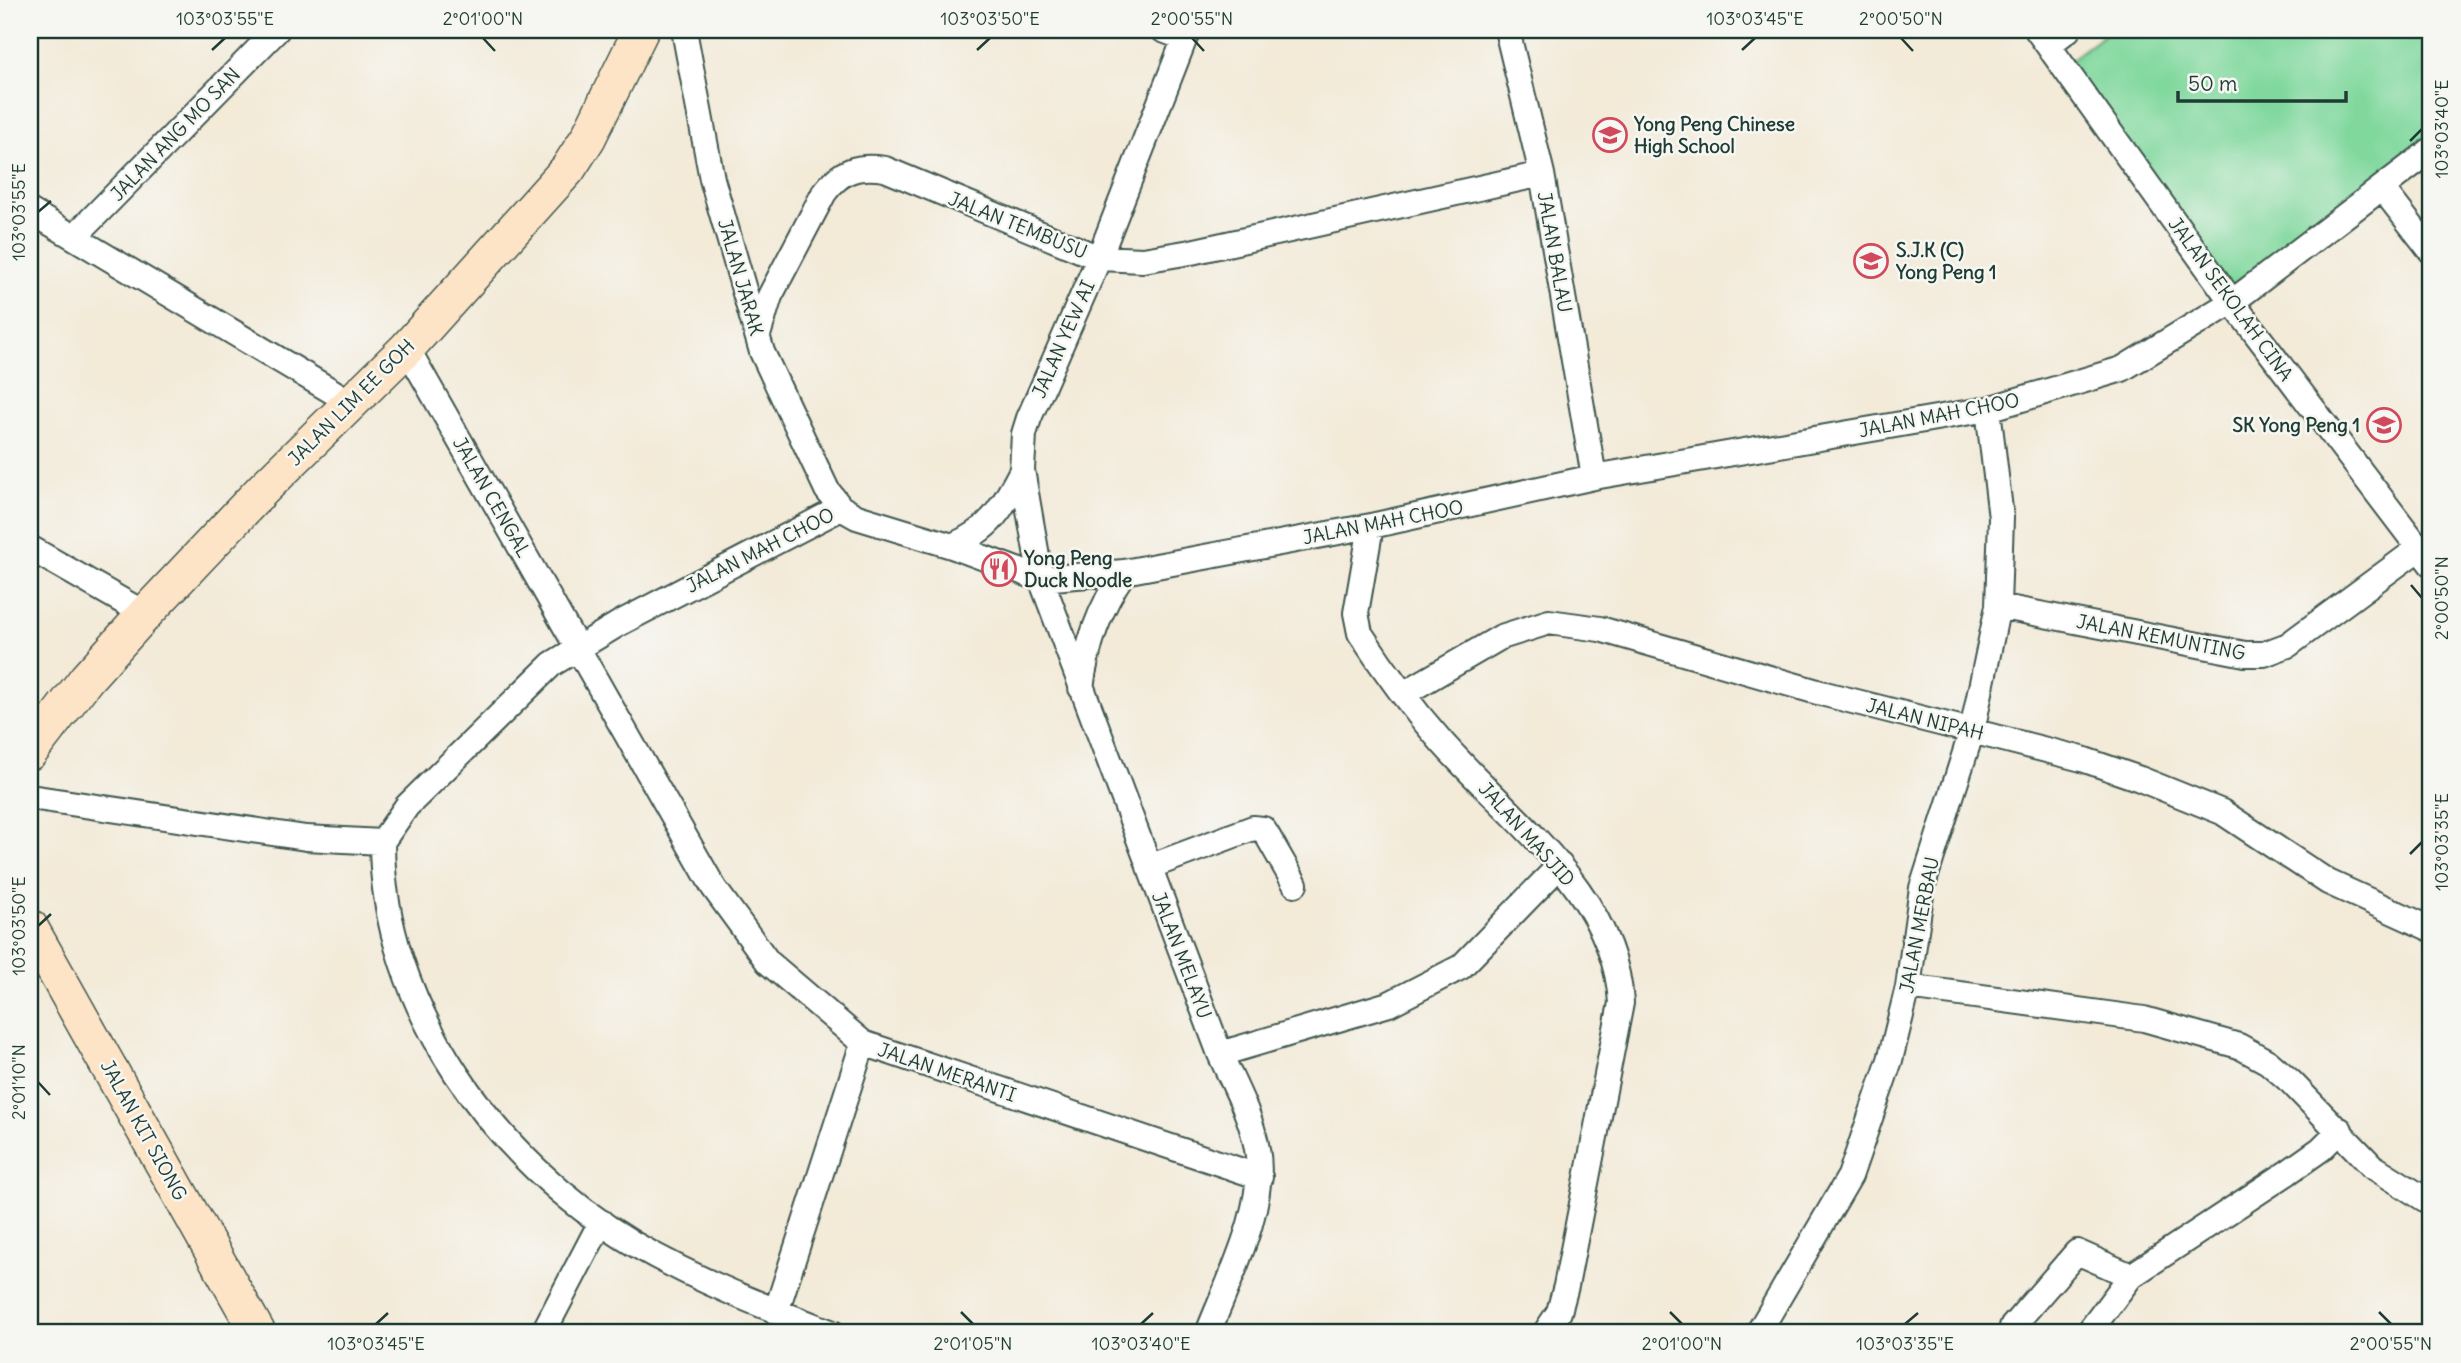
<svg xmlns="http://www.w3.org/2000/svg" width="2461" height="1363" font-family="Delius,sans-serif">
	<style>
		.green { fill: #80d89d; stroke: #508a68; stroke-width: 2 }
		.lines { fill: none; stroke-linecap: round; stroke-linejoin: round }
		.street-casing { stroke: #3f574d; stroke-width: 28 }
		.secondary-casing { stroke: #3f574d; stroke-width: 38 }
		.street { stroke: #fff; stroke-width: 24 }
		.secondary { stroke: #fee4c6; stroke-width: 35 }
		.ticks { fill: none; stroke: #1f3d34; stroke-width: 2.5 }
		.labels { text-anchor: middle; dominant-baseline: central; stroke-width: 5; stroke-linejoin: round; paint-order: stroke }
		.poi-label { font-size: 19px; font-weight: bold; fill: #1f3d34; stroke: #f6f6f2; text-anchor: start }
		.street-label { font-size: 19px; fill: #1f3d34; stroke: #f6f6f2 }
		.neatline { fill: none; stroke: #1f3d34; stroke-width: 2.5 }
		.ticks-label { font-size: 18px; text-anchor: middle; fill: #1f3d34 }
	</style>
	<rect width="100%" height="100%" fill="#f6f6f2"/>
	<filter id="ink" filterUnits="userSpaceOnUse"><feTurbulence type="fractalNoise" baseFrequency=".0143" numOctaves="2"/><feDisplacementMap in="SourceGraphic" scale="14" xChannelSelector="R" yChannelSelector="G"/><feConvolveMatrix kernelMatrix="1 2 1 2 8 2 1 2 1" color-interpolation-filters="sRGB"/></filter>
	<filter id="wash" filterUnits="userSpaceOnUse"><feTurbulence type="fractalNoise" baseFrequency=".00686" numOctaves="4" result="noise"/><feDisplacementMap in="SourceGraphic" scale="28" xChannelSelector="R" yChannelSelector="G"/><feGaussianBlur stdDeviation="1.57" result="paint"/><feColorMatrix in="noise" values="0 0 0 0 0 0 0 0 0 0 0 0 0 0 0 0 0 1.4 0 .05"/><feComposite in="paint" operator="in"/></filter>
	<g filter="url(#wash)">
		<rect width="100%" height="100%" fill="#f3ead8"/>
		<path class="green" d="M 2111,30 L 2431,30 L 2431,153 L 2236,301 L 2061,67 Z"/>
	</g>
	<g filter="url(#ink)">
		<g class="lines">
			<g class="street-casing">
				<path id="street" d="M 684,30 L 712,179 L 762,352 L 827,490 L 841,508 L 857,517 L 952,546 L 1041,579 L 1124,572 L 1371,526 L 1594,477 L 1988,409 L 2122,369 L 2232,302 L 2431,150
					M 1163,30 L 1184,38
					M 1188,30 L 1099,258 L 1029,418 L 1024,434 L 1022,470 L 1041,579 L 1220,1054 C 1234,1085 1251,1115 1257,1149 C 1268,1205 1228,1281 1208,1333
					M 1507,30 L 1542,174 L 1594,477
					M 2037,30 L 2232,302 L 2431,564
					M 2048,45 L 2068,30
					M 2382,188 L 2431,251
					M 30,211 L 350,402
					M 74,237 L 277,30
					M 758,335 L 770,296 L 824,193 C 841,170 857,165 885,169 L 1099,258 L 1143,260 L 1191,252 L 1542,174
					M 407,348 L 714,888 L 768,962 L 863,1043 L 1260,1177
					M 1371,526 L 1356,613 L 1360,633 C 1384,670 1411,707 1440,740 C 1508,818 1615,891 1621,1003 L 1566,1286 L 1559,1312 L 1545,1333
					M 952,546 C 993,528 1002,508 1022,470
					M 30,548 L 145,614
					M 1998,606 L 2245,654 L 2264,654 L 2288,645 L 2418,549
					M 1081,688 C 1087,644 1099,609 1124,572
					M 1403,694 L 1501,637 L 1549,622 L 1600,629 L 1821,693 L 2082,759 L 2140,779 L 2222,812 L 2328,882 L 2431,929
					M 30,797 L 306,838 L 382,842
					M 382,842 C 382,1006 496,1162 634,1244 C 698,1281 765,1307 833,1333
					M 382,842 L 407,806 L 552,664 L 620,623 L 841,508
					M 1149,867 L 1253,828 L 1263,829 L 1267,835 L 1295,884
					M 1908,987 L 2144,1019 L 2239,1046 L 2268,1062 L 2291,1082 L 2372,1166 L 2431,1203
					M 1220,1054 L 1389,1004 L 1461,967 L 1560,865
					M 776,1312 L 863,1043
					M 2012,1327 L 2077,1252 L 2131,1276
					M 543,1333 L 601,1222
					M 1758,1333 L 1850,1176 L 1890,1060 L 1908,987 L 1922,888 L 1972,731 L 1998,606 L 2001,518 L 1988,409
					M 2088,1333 L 2131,1276 L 2287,1173 L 2321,1149 L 2340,1130"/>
			</g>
			<g class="secondary-casing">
				<path id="secondary" d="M 30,752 L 87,678 L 145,614 L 263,489 L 407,348 L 568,169 L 588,138 L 641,30
					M 30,927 L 258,1333"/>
			</g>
			<use href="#street" class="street"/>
			<use href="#secondary" class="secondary"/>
		</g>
	</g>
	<path class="ticks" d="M 483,38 L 495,51M 1192,38 L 1204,51M 1901,38 L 1913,51M 212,50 L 225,38M 977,50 L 990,38M 1742,50 L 1755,38M 2410,141 L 2422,129M 38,212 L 51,201M 2411,585 L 2422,598M 2410,854 L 2422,842M 38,926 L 51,914M 38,1082 L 50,1095M 961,1312 L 973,1324M 1670,1312 L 1682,1324M 2379,1312 L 2391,1324M 376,1324 L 388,1313M 1141,1324 L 1153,1313M 1905,1324 L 1918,1313"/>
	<defs>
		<g id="school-ring" transform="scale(1.75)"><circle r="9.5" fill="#f6f6f2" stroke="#d1495b" stroke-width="1.5"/><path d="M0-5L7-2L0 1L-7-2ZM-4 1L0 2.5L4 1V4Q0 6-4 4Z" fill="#d1495b"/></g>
		<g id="restaurant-ring" transform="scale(1.75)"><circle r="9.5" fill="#f6f6f2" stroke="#d1495b" stroke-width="1.5"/><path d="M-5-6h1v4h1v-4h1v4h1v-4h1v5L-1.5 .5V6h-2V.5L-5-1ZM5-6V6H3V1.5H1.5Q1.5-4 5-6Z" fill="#d1495b"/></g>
	</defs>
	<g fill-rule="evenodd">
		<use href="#school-ring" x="1610" y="135"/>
		<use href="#school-ring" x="1871" y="261"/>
		<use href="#school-ring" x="2384" y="425"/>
		<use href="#restaurant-ring" x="999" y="569"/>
	</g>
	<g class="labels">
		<g class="poi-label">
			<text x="1634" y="124">Yong Peng Chinese<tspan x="1634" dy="22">High School</tspan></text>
			<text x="1896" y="250">S.J.K (C)<tspan x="1896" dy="22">Yong Peng 1</tspan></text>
			<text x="2360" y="425" text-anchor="end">SK Yong Peng 1</text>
			<text x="1024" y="558">Yong Peng<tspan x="1024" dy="22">Duck Noodle</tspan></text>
		</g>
		<g class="street-label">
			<text transform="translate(175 134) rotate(-46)">JALAN ANG MO SAN</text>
			<text transform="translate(1018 225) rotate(22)">JALAN TEMBUSU</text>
			<text transform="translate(1555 252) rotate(80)">JALAN BALAU</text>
			<text transform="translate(741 277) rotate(74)">JALAN JARAK</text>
			<text transform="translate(2231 299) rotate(54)">JALAN SEKOLAH CINA</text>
			<text transform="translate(1063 339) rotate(-66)">JALAN YEW AI</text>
			<text transform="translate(351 402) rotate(-45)">JALAN LIM EE GOH</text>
			<text transform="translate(1939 415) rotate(-11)">JALAN MAH CHOO</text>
			<text transform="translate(492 497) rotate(60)">JALAN CENGAL</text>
			<text transform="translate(1383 522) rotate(-11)">JALAN MAH CHOO</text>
			<text transform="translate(760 550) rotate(-27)">JALAN MAH CHOO</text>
			<text transform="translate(2161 637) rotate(11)">JALAN KEMUNTING</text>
			<text transform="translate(1925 719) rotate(14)">JALAN NIPAH</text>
			<text transform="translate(1527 834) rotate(48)">JALAN MASJID</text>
			<text transform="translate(1919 925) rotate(-79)">JALAN MERBAU</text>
			<text transform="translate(1182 955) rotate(69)">JALAN MELAYU</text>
			<text transform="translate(947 1072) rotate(19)">JALAN MERANTI</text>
			<text transform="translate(144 1130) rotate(61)">JALAN KIT SIONG</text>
		</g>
	</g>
	<rect width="2461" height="1363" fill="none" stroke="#f6f6f2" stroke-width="77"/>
	<path d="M2178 91v10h168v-10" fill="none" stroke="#1f3d34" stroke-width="3.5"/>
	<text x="2188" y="91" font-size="21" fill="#1f3d34" stroke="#f6f6f2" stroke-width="5" paint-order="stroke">50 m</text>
	<rect x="38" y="38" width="2384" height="1286" class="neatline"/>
	<g class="ticks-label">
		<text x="225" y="25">103°03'55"E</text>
		<text x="483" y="25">2°01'00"N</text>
		<text x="990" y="25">103°03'50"E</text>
		<text x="1192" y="25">2°00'55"N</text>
		<text x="1755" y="25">103°03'45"E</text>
		<text x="1901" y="25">2°00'50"N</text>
		<text transform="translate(2442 129) rotate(-90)" y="6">103°03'40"E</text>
		<text transform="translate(19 212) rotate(-90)" y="6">103°03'55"E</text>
		<text transform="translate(2442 598) rotate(-90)" y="6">2°00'50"N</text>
		<text transform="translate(2442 842) rotate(-90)" y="6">103°03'35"E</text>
		<text transform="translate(19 926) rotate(-90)" y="6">103°03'50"E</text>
		<text transform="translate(19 1082) rotate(-90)" y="6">2°01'10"N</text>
		<text x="376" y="1350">103°03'45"E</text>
		<text x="973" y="1350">2°01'05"N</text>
		<text x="1141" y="1350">103°03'40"E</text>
		<text x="1682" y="1350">2°01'00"N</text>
		<text x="1905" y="1350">103°03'35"E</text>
		<text x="2391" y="1350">2°00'55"N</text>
	</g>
</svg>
